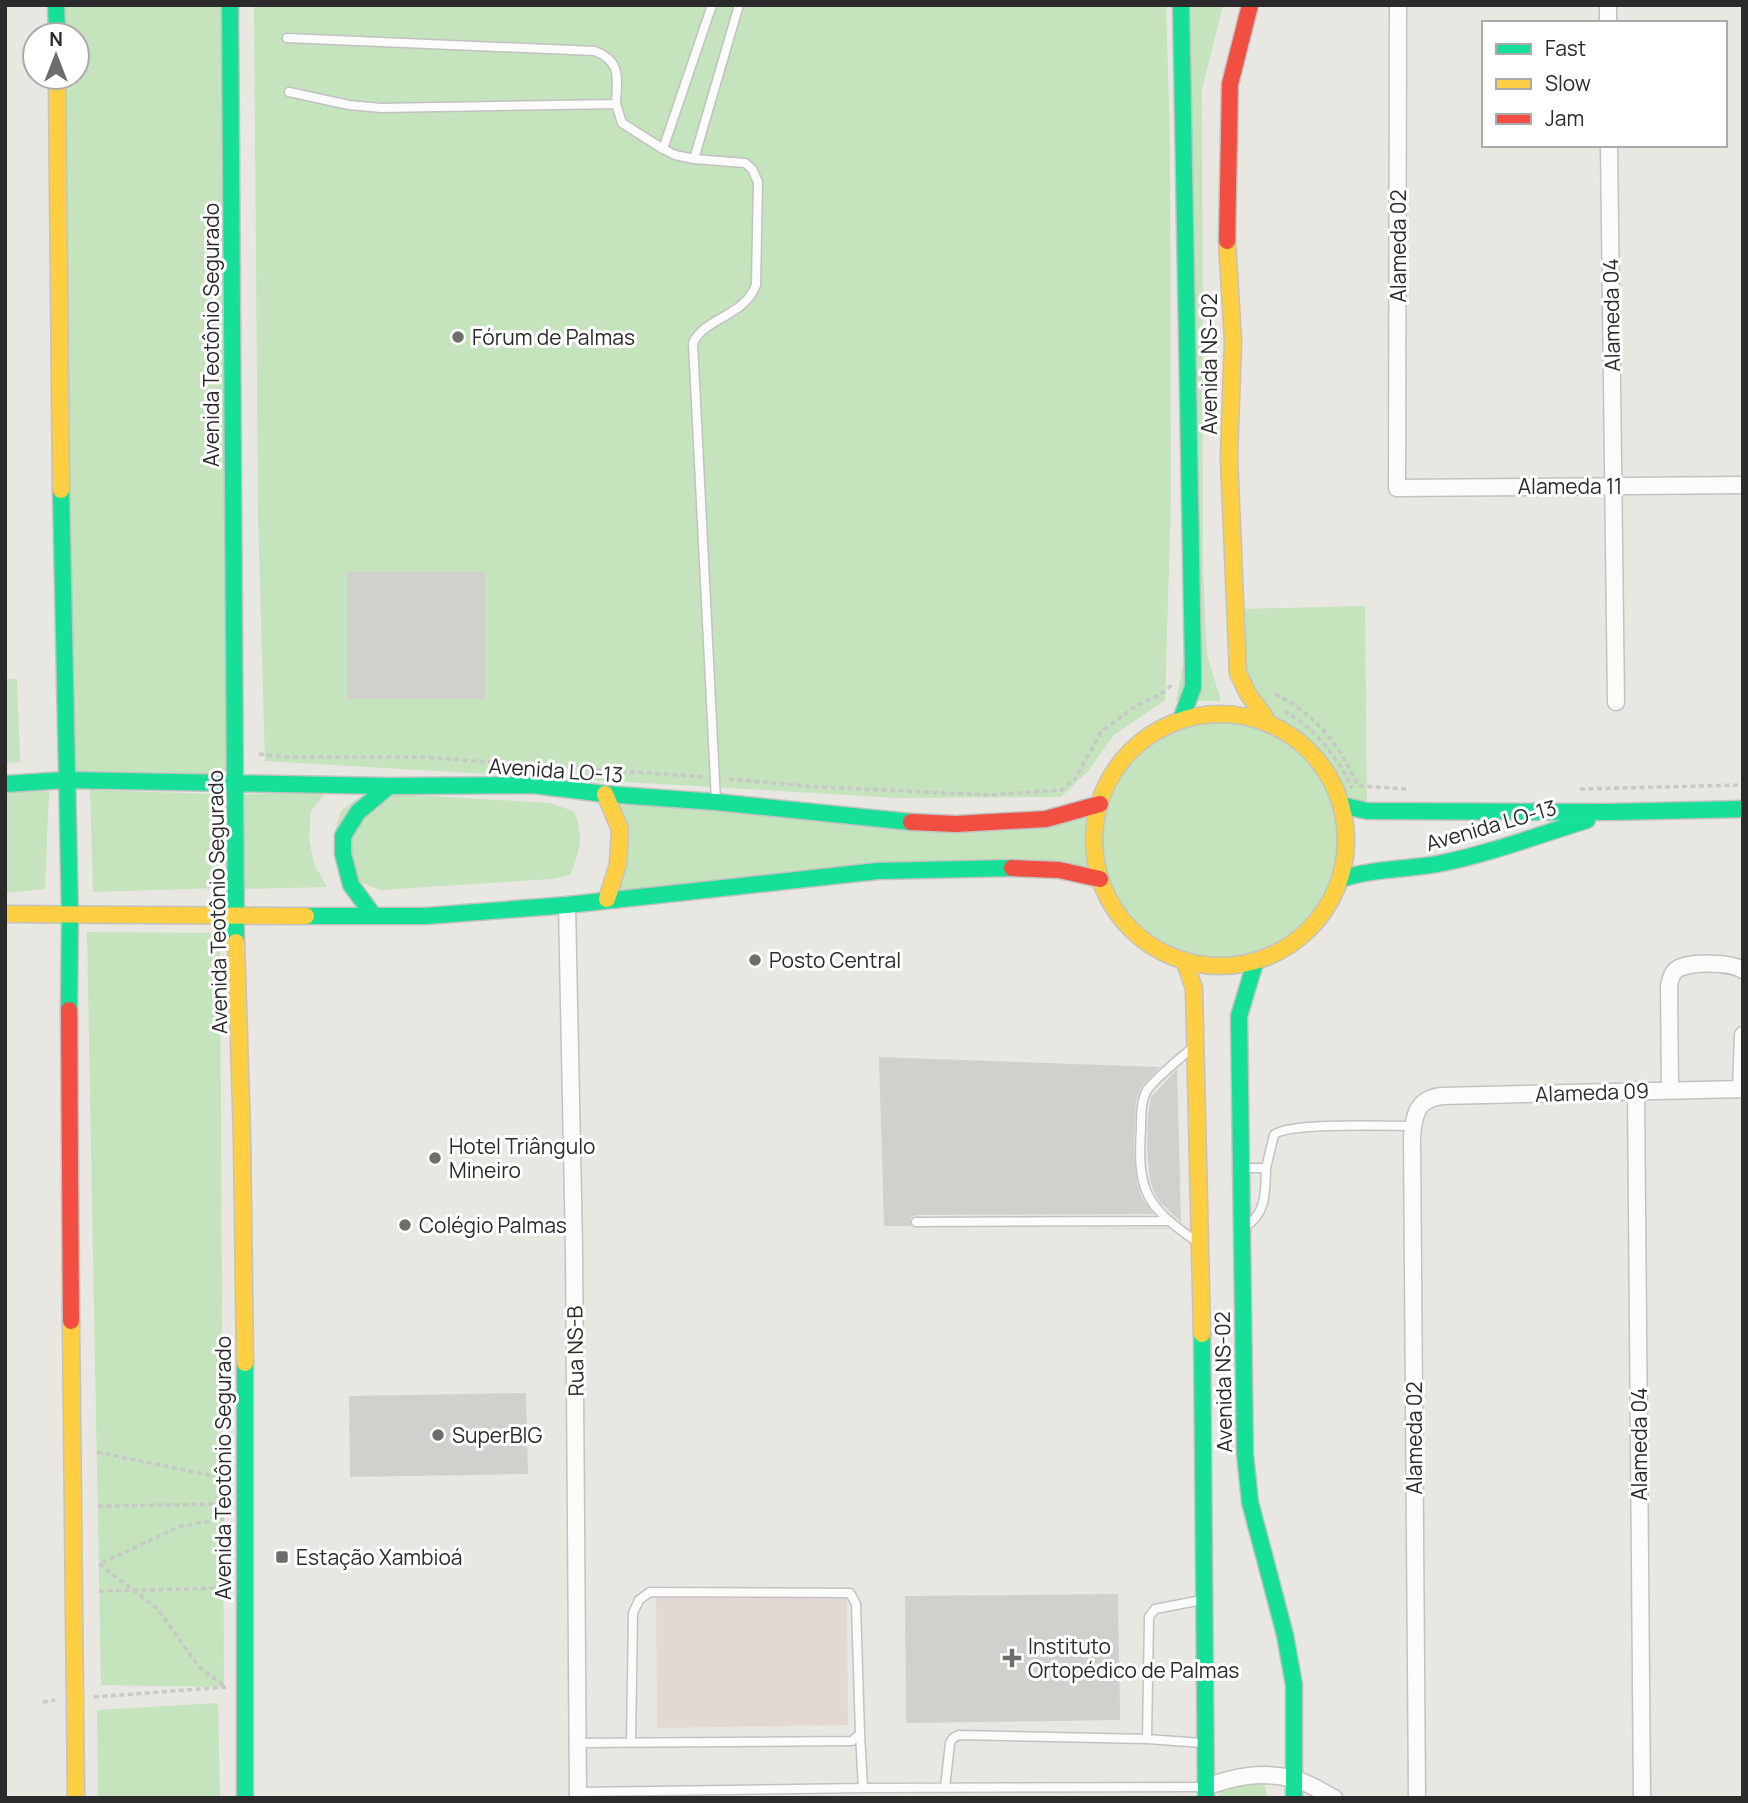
<svg xmlns="http://www.w3.org/2000/svg" width="1748" height="1803" font-family="Manrope,sans-serif">
	<style>
		.medical { fill: #e2d8d4 }
		.green { fill: #c5e3bd }
		.building { fill: #d1d0cc }
		.lines { fill: none; stroke-linecap: round; stroke-linejoin: round }
		.lane-casing { stroke: #c2c2c1; stroke-width: 11 }
		.street-casing { stroke: #c2c2c1; stroke-width: 19 }
		.fast-casing { stroke: #c2c2c1; stroke-width: 19 }
		.slow-casing { stroke: #c2c2c1; stroke-width: 19 }
		.jam-casing { stroke: #c2c2c1; stroke-width: 19 }
		.path { stroke: #c8c8c7; stroke-width: 3.5; stroke-dasharray: 5 3.5; stroke-linecap: butt }
		.lane { stroke: #fcfbfb; stroke-width: 8 }
		.street { stroke: #fcfbfb; stroke-width: 16 }
		.fast { stroke: #16e098; stroke-width: 16 }
		.slow { stroke: #ffcf43; stroke-width: 16 }
		.jam { stroke: #f24e42; stroke-width: 16 }
		.poi-dot { fill: #6d6d6b; stroke: #fff; stroke-width: 2.5 }
		.labels { text-anchor: middle; dominant-baseline: central; stroke-width: 6; stroke-linejoin: round; paint-order: stroke }
		.street-label { font-size: 21px; fill: #2b2b2b; stroke: #fff }
		.poi-label { font-size: 21px; fill: #2b2b2b; stroke: #fff; text-anchor: start }
	</style>
	<rect width="100%" height="100%" fill="#e8e7e2"/>
	<path class="medical" d="M 656,1596 L 847,1598 L 848,1725 L 657,1728 Z"/>
	<path class="green" d="M 57,5 L 230,5 L 235,783 L 69,771 L 58,77 L 77,77 L 77,35 L 58,35 Z
		M 254,5 L 1166,5 L 1170,137 L 1171,499 L 1165,700 L 1114,735 L 1088,771 L 1061,797 L 899,798 L 265,761 L 258,515 Z
		M 1186,5 L 1223,5 L 1202,89 L 1203,572 L 1207,655 L 1221,701 L 1176,701 L 1188,640 Z
		M 1365,606 L 1367,811 L 1342,806 L 1347,843 L 1323,915 L 1280,953 L 1255,963 L 1184,960 L 1118,914 L 1100,879 L 1008,868 L 607,899 L 619,848 L 608,806 L 716,802 L 911,828 L 1100,804 L 1133,748 L 1182,717 L 1264,717 L 1248,694 L 1236,609 Z
		M 5,679 L 17,679 L 20,762 L 5,763 Z
		M 90,790 L 215,794 L 220,888 L 93,892 Z
		M 49,791 L 45,889 L 5,893 L 5,792 Z
		M 326,792 L 311,811 L 309,839 L 314,864 L 327,887 L 244,889 L 242,794 Z
		M 377,793 L 550,803 L 573,811 C 585,833 580,852 570,875 L 551,879 L 380,890 L 353,879 L 334,834 L 341,811 L 359,797 Z
		M 87,932 L 220,933 L 224,1687 L 101,1685 Z
		M 218,1703 L 220,1798 L 98,1798 L 97,1710 Z
		M 1238,1783 L 1264,1784 L 1268,1798 L 1219,1798 L 1219,1791 Z"/>
	<path class="building" d="M 347,572 L 485,572 L 485,699 L 347,699 Z
		M 879,1057 L 1160,1067 L 1141,1087 L 1136,1102 L 1135,1118 L 1134,1149 L 1137,1183 L 1142,1198 L 1154,1214 L 916,1215 L 910,1219 L 911,1226 L 884,1226 Z
		M 1177,1069 L 1181,1222 L 1160,1202 L 1154,1192 L 1150,1180 L 1147,1149 L 1148,1114 L 1151,1097 Z
		M 1064,1228 L 1167,1228 L 1169,1229 Z
		M 526,1393 L 528,1474 L 350,1477 L 349,1396 Z
		M 1118,1594 L 1120,1720 L 906,1723 L 905,1596 Z"/>
	<g class="lines">
		<g class="lane-casing">
			<path id="lane" d="M 287,38 L 595,51 C 622,62 617,77 616,104 L 381,108 L 349,105 L 289,92
				M 616,104 L 622,123 L 663,149 L 675,155 L 694,159 L 745,163 L 752,169 L 758,182 L 756,285 C 743,318 706,316 693,343 L 716,801
				M 663,149 L 712,5
				M 694,159 L 739,5
				M 1191,1049 C 1179,1059 1156,1078 1147,1090 C 1141,1101 1141,1115 1141,1128 C 1137,1190 1145,1206 1196,1241
				M 1244,1168 L 1266,1168 L 1274,1135 C 1287,1122 1390,1126 1413,1126
				M 916,1222 L 1167,1221
				M 1245,1227 C 1267,1213 1265,1192 1266,1168
				M 1202,1600 L 1155,1609 L 1149,1617 L 1147,1739 L 1202,1743
				M 860,1734 L 863,1788
				M 578,1743 L 852,1741 L 860,1734 L 856,1604 L 850,1593 L 650,1592 L 639,1600 L 633,1613 L 631,1742
				M 945,1788 L 950,1743 L 953,1738 L 959,1735 L 1147,1739
				M 578,1792 L 863,1788 L 1203,1787"/>
		</g>
		<g class="street-casing">
			<path id="street" d="M 1398,5 L 1397,488 L 1743,485
				M 1608,5 L 1608,23
				M 1609,145 L 1616,702
				M 567,905 L 574,1247 L 578,1798
				M 1741,1089 L 1743,1035
				M 1636,1090 L 1642,1798
				M 1670,1090 L 1669,986 C 1670,981 1671,974 1676,970 C 1687,961 1731,962 1743,970
				M 1206,1787 C 1235,1776 1263,1771 1294,1779 C 1308,1782 1322,1792 1334,1798
				M 1417,1798 L 1412,1137 C 1414,1114 1417,1099 1442,1096 L 1743,1089"/>
		</g>
		<g class="fast-casing">
			<path id="fast" d="M 56,5 L 57,35
				M 230,5 L 236,942
				M 1181,5 L 1193,666 L 1193,687 L 1182,717
				M 61,490 L 70,916 L 69,1010
				M 5,784 L 66,780 L 389,786 L 533,785 L 605,794 L 716,802 L 911,822
				M 1341,805 L 1367,811 L 1610,812 L 1743,809
				M 1341,879 C 1374,868 1408,870 1442,863 C 1491,853 1539,835 1587,820
				M 306,916 L 426,916 L 567,905 L 878,871 L 1012,868
				M 374,916 L 351,885 L 343,854 L 343,836 L 358,812 L 389,786
				M 1255,963 L 1239,1016 L 1245,1454 L 1250,1502 L 1285,1635 L 1294,1685 L 1294,1798
				M 1202,1334 L 1206,1798
				M 245,1363 L 245,1798"/>
		</g>
		<g class="slow-casing">
			<path id="slow" d="M 57,77 L 61,490
				M 1227,241 L 1233,341 L 1229,457 L 1238,673 L 1248,694 L 1265,717
				M1094 840a126 126 0 1 1 252 0a126 126 0 1 1-252 0Z
				M 605,794 L 620,829 L 618,864 L 607,899
				M 5,914 L 306,916
				M 236,942 L 242,1137 L 245,1363
				M 1184,960 L 1194,988 L 1202,1334
				M 71,1321 L 76,1798"/>
		</g>
		<g class="jam-casing">
			<path id="jam" d="M 1227,241 L 1230,84 L 1250,5
				M 911,822 L 956,824 L 1046,819 L 1100,804
				M 1012,868 L 1059,870 L 1100,879
				M 69,1010 L 71,1321"/>
		</g>
		<path class="path" d="M 1275,694 C 1318,716 1338,743 1358,786 L 1408,789
			M 1284,711 C 1316,728 1336,756 1352,788
			M 259,754 L 286,757 L 421,757 L 501,763
			M 579,768 L 704,777
			M 729,779 L 819,787 L 989,795 L 1062,790 L 1075,779 L 1101,732 L 1133,708 L 1166,691 L 1171,685
			M 1580,789 L 1743,785
			M 97,1452 L 223,1478
			M 98,1506 L 224,1504
			M 99,1591 L 223,1588
			M 223,1685 L 199,1667 L 157,1608 L 99,1564 L 181,1526 L 224,1519
			M 94,1697 L 226,1687
			M 43,1702 L 55,1700"/>
		<use href="#lane" class="lane"/>
		<use href="#street" class="street"/>
		<use href="#fast" class="fast"/>
		<use href="#slow" class="slow"/>
		<use href="#jam" class="jam"/>
	</g>
	<g class="poi-dot">
		<circle cx="458" cy="337" r="7"/>
		<circle cx="755" cy="960" r="7"/>
		<circle cx="435" cy="1158" r="7"/>
		<circle cx="405" cy="1225" r="7"/>
		<circle cx="438" cy="1435" r="7"/>
		<rect x="275" y="1550" width="14" height="14" rx="3.5"/>
		<path d="M1008.5 1647.5h7v7h7v7h-7v7h-7v-7h-7v-7h7z"/>
	</g>
	<g class="labels">
		<g class="street-label">
			<text transform="translate(1398 246) rotate(-90)">Alameda 02</text>
			<text transform="translate(1611 315) rotate(-91)">Alameda 04</text>
			<text transform="translate(211 335) rotate(-90)">Avenida Teotônio Segurado</text>
			<text transform="translate(1209 364) rotate(-90)">Avenida NS-02</text>
			<text x="1570" y="486">Alameda 11</text>
			<text transform="translate(556 770) rotate(4)">Avenida LO-13</text>
			<text transform="translate(1491 825) rotate(-16)">Avenida LO-13</text>
			<text transform="translate(217 902) rotate(-91)">Avenida Teotônio Segurado</text>
			<text transform="translate(1592 1092) rotate(-2)">Alameda 09</text>
			<text transform="translate(575 1351) rotate(-91)">Rua NS-B</text>
			<text transform="translate(1223 1382) rotate(-91)">Avenida NS-02</text>
			<text transform="translate(1414 1438) rotate(-90)">Alameda 02</text>
			<text transform="translate(1639 1444) rotate(-90)">Alameda 04</text>
			<text transform="translate(223 1468) rotate(-90)">Avenida Teotônio Segurado</text>
		</g>
		<g class="poi-label">
			<text x="472" y="337">Fórum de Palmas</text>
			<text x="769" y="960">Posto Central</text>
			<text x="449" y="1146">Hotel Triângulo<tspan x="449" dy="24">Mineiro</tspan></text>
			<text x="419" y="1225">Colégio Palmas</text>
			<text x="452" y="1435">SuperBIG</text>
			<text x="296" y="1557">Estação Xambioá</text>
			<text x="1028" y="1646">Instituto<tspan x="1028" dy="24">Ortopédico de Palmas</tspan></text>
		</g>
	</g>
	<rect width="1748" height="1803" fill="none" stroke="#2b2b2b" stroke-width="14"/>
	<rect x="1482" y="21" width="245" height="126" fill="#ffffff" stroke="#aaaaaa" stroke-width="2"/>
	<rect x="1496" y="44" width="35" height="10" fill="#16e098" stroke="#aaaaaa" stroke-width="2"/>
	<text x="1545" y="56" font-size="21" fill="#2b2b2b">Fast</text>
	<rect x="1496" y="79" width="35" height="10" fill="#ffcf43" stroke="#aaaaaa" stroke-width="2"/>
	<text x="1545" y="91" font-size="21" fill="#2b2b2b">Slow</text>
	<rect x="1496" y="114" width="35" height="10" fill="#f24e42" stroke="#aaaaaa" stroke-width="2"/>
	<text x="1545" y="126" font-size="21" fill="#2b2b2b">Jam</text>
	<g transform="translate(56 56)"><circle r="33" fill="#ffffff" stroke="#aaaaaa" stroke-width="2"/>
	<path d="M0-5L12 26L0 18L-12 26Z" fill="#6d6d6b"/>
	<text y="-10" font-size="19" font-weight="bold" text-anchor="middle" fill="#2b2b2b">N</text>
	</g>
</svg>
